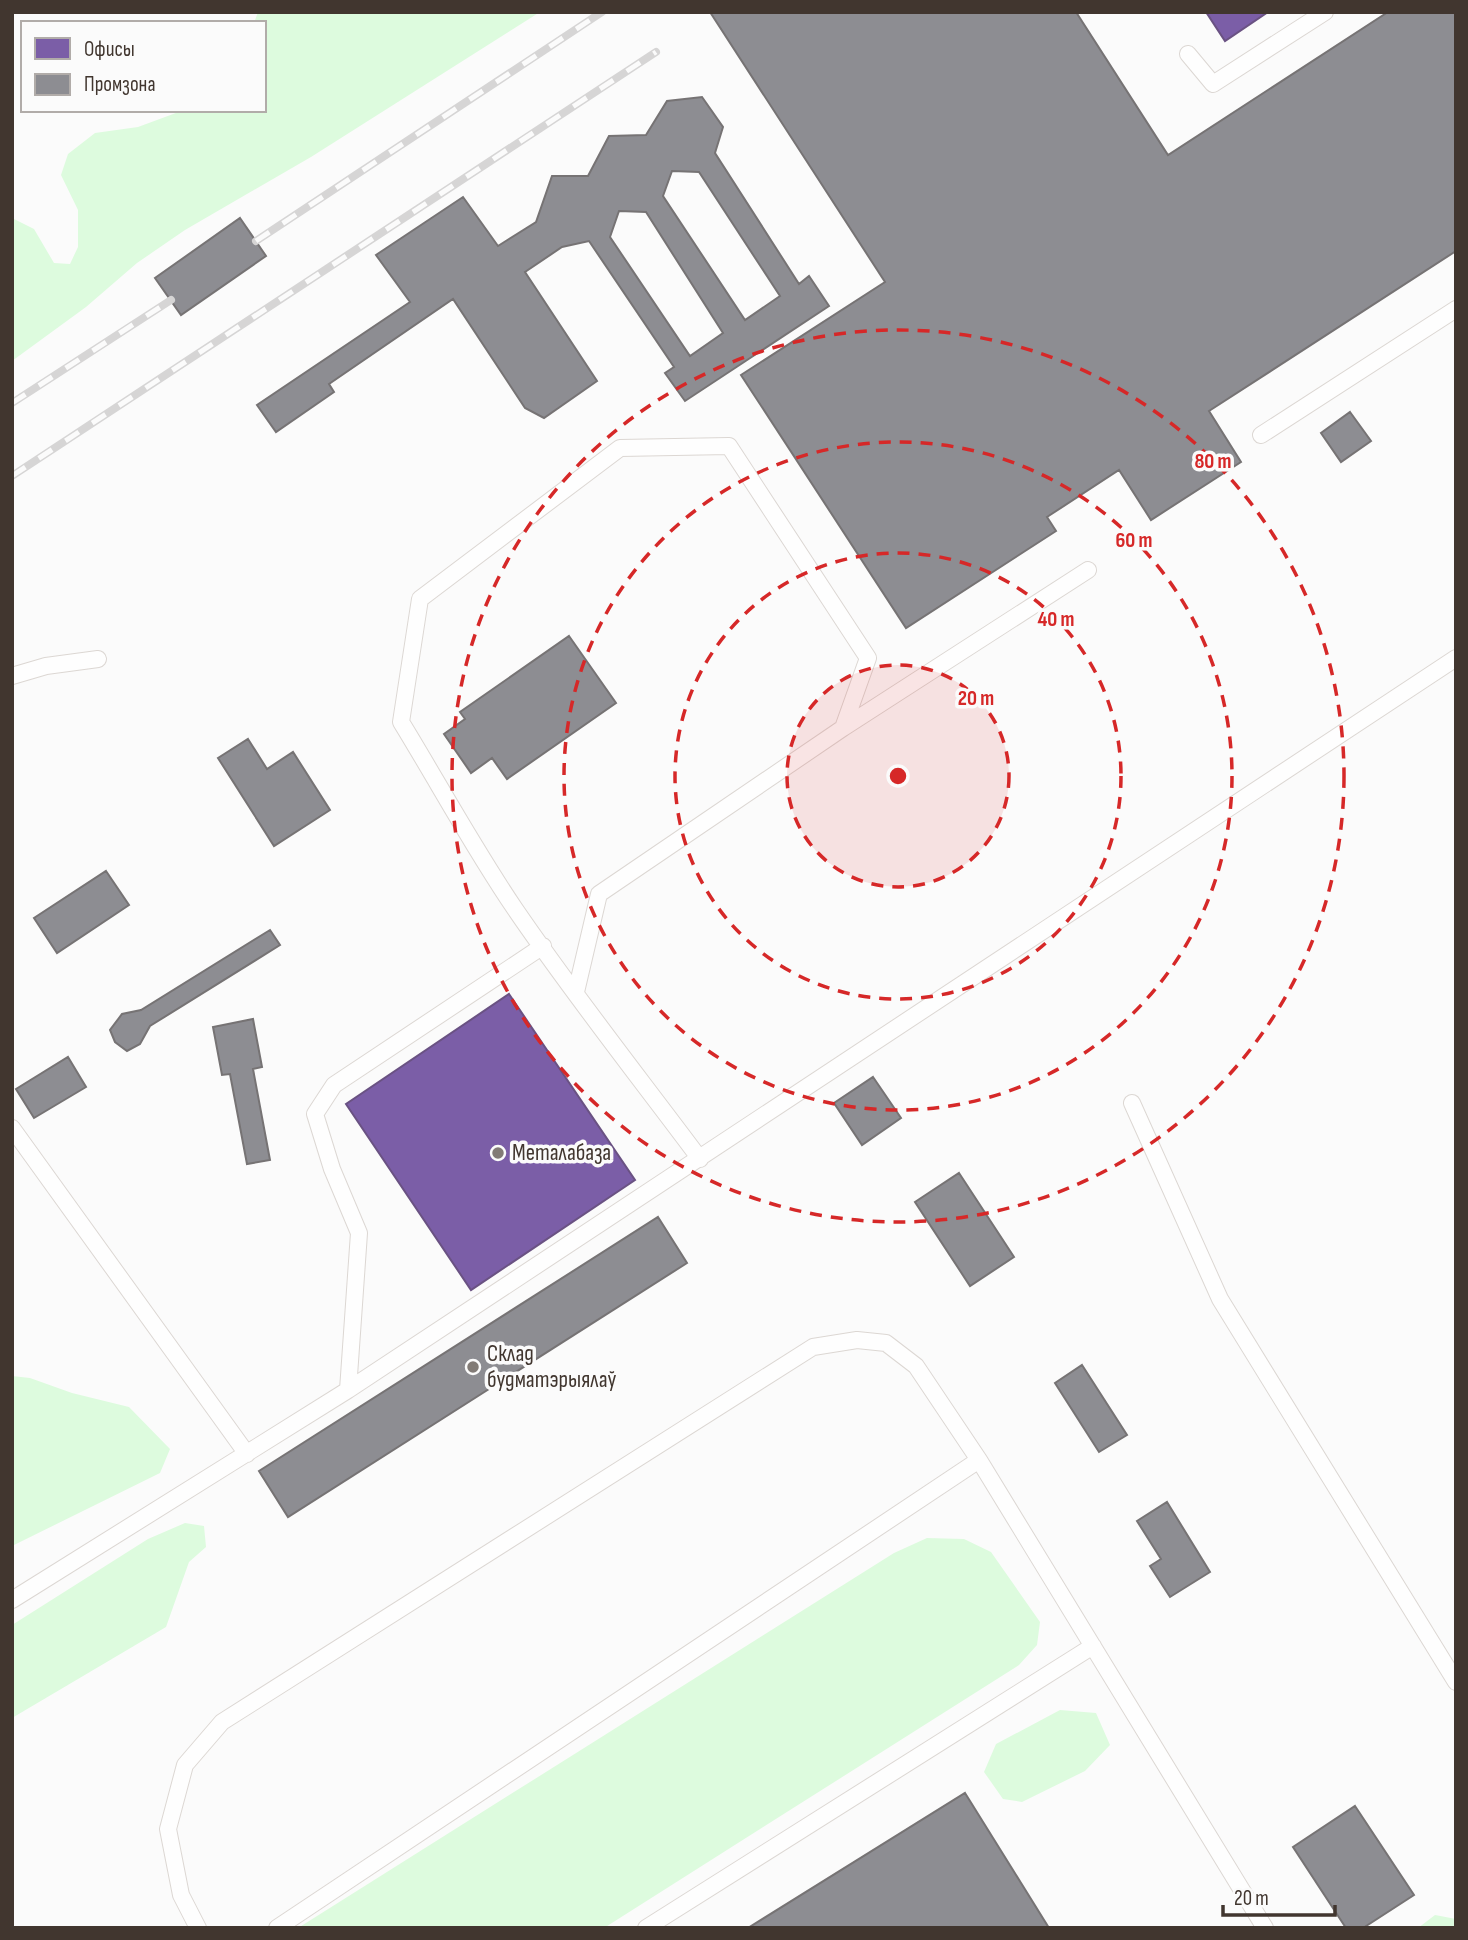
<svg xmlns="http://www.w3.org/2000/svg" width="1468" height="1940" font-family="'Sofia Sans Condensed',sans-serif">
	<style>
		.green { fill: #ddfbde }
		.offices { fill: #7b5ea7; stroke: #6a5283; stroke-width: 2 }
		.industry { fill: #8d8d92; stroke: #767374; stroke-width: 2; fill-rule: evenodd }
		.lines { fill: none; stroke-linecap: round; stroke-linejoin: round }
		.service-casing { stroke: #dcd7d3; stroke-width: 18 }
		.service { stroke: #fefefe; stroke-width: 16 }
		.rail-casing { stroke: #d6d5d5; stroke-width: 8 }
		.rail { stroke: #fbfbfb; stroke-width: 5; stroke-dasharray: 16; stroke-linecap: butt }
		.ring { fill: none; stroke: #d62828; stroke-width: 3.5; stroke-dasharray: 12 9 }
		.poi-dot { fill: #827b76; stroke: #fbfbfb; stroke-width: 2.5 }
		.labels { text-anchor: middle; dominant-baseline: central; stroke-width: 7; stroke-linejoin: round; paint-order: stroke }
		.poi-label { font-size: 23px; fill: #41362f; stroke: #fbfbfb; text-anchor: start }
		.centre { fill: #d62828; stroke: #fbfbfb; stroke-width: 3.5 }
		.ring-label { font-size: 21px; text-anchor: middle; font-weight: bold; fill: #d62828; stroke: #fbfbfb; stroke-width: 7; stroke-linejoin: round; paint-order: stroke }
	</style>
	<rect width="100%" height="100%" fill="#fbfbfb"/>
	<path class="green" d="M 258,12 L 540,12 L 311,157 L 185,230 L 137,263 L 86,307 L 12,361 L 12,218 L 34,229 L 54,263 L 70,264 L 78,247 L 78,210 L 61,175 L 68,154 L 95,133 L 138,127 L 184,110 L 264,110 L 264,23 L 254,23 Z
		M 12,1376 L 30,1378 L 72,1393 L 129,1407 L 170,1449 L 160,1473 L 12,1546 Z
		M 185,1523 L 204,1526 L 206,1547 L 189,1562 L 166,1627 L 12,1718 L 12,1625 L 148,1539 Z
		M 927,1538 L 964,1539 L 991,1552 L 1040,1622 L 1037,1645 L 1019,1665 L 604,1928 L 298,1928 L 894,1553 Z
		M 1060,1710 L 1096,1713 L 1110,1745 L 1085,1771 L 1022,1802 L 1003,1799 L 984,1772 L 996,1744 Z
		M 1435,1915 L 1456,1919 L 1456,1928 L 1418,1928 Z"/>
	<path class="offices" d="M 1206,12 L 1268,12 L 1225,41 Z
		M 509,994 L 635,1180 L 471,1290 L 346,1104 Z"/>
	<path class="industry" d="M 710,12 L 1076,12 L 1168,155 L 1388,12 L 1456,12 L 1456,251 L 1209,411 L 1241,462 L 1151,520 L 1119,470 L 1047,517 L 1056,531 L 906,628 L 741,375 L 885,282 Z
		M 702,97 L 723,127 L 715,153 L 799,284 L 809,276 L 829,306 L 685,401 L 665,373 L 674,367 L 589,241 L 562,247 L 525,272 L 597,381 L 544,418 L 525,408 L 453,299 L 329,384 L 334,392 L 276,432 L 257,405 L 410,302 L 376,255 L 463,197 L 498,246 L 536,222 L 552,176 L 588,176 L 609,136 L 646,135 L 667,101 ZM 672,171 L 699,172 L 780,296 L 745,320 L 663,196 ZM 619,211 L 646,212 L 723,333 L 690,356 L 610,237 Z
		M 240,218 L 266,256 L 181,315 L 155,278 Z
		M 1350,412 L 1371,441 L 1341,462 L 1321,433 Z
		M 569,636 L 616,703 L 507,779 L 492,758 L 471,773 L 444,734 L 465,719 L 460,712 Z
		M 248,739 L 267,769 L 293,752 L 330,810 L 274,846 L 218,758 Z
		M 106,871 L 129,905 L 57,953 L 34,918 Z
		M 270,930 L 280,945 L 150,1026 L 140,1044 L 127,1051 L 115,1042 L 110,1030 L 122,1014 L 141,1010 Z
		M 253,1019 L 262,1067 L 253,1069 L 270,1160 L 247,1164 L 230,1074 L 222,1075 L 213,1027 Z
		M 68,1057 L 86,1087 L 34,1118 L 16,1089 Z
		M 873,1077 L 901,1118 L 862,1145 L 834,1103 Z
		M 959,1173 L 1014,1257 L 970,1286 L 915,1202 Z
		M 658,1217 L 687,1263 L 288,1517 L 259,1471 Z
		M 1082,1365 L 1127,1435 L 1099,1452 L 1055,1383 Z
		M 1167,1502 L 1210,1572 L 1170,1597 L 1150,1566 L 1161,1559 L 1137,1521 Z
		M 965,1793 L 1049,1928 L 748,1928 Z
		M 1355,1806 L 1414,1895 L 1363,1928 L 1346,1928 L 1293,1847 Z"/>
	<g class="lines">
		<g class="service-casing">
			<path id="service" d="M 1188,54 L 1213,84 L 1325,12
				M 1261,435 L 1456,309
				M 12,676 L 46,666 L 98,659
				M 843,728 L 1088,570
				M 576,992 L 599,894 L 843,728 L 868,658 L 729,446 L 620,448 L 420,599 L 401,722 C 439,784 474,849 515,909 C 573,994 638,1076 700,1159
				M 1132,1103 L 1220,1299 L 1456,1682
				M 12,1128 L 247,1454
				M 348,1390 L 359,1233 L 332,1169 L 315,1114 L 334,1085 L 543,946
				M 12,1600 L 348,1390 L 1456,658
				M 198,1928 L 181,1895 L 168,1829 L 185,1765 L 222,1722 L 813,1347 L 857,1340 L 886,1343 L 916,1366 L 979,1460 L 1265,1928
				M 277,1928 L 979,1460
				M 646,1928 L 1093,1646"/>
		</g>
		<use href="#service" class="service"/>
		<g class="rail-casing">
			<path id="rail" d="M 256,241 L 602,12
				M 12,403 L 171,300
				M 12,476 L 656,52"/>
		</g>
		<use href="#rail" class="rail"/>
	</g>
	<circle cx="898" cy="776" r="111" fill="#d62828" fill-opacity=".12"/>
	<g class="ring">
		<circle cx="898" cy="776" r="111"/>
		<circle cx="898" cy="776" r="223"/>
		<circle cx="898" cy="776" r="334"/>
		<circle cx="898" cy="776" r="446"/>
	</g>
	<g class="poi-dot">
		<circle cx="498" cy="1153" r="7"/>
		<circle cx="473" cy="1367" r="7"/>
	</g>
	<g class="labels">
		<g class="poi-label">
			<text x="512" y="1153">Металабаза</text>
			<text x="487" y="1354">Склад<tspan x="487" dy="26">будматэрыялаў</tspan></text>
		</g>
	</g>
	<circle cx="898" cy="776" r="10" class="centre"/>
	<g class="ring-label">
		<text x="1213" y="468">80 m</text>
		<text x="1134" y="547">60 m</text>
		<text x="1056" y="626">40 m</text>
		<text x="976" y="705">20 m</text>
	</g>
	<rect width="1468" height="1940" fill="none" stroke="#41362f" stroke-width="28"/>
	<rect x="21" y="21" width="245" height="91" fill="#fbfbfb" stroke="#b1aca9" stroke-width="2"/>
	<rect x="35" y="38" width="35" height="21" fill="#7b5ea7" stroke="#b1aca9" stroke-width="2"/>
	<text x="84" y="56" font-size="21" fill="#41362f">Офисы</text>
	<rect x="35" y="74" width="35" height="21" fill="#8d8d92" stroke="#b1aca9" stroke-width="2"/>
	<text x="84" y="91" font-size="21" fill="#41362f">Промзона</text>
	<path d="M1223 1905v10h112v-10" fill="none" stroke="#41362f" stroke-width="3.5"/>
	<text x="1234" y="1905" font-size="21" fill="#41362f" stroke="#fbfbfb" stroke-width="5" paint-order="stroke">20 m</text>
</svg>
